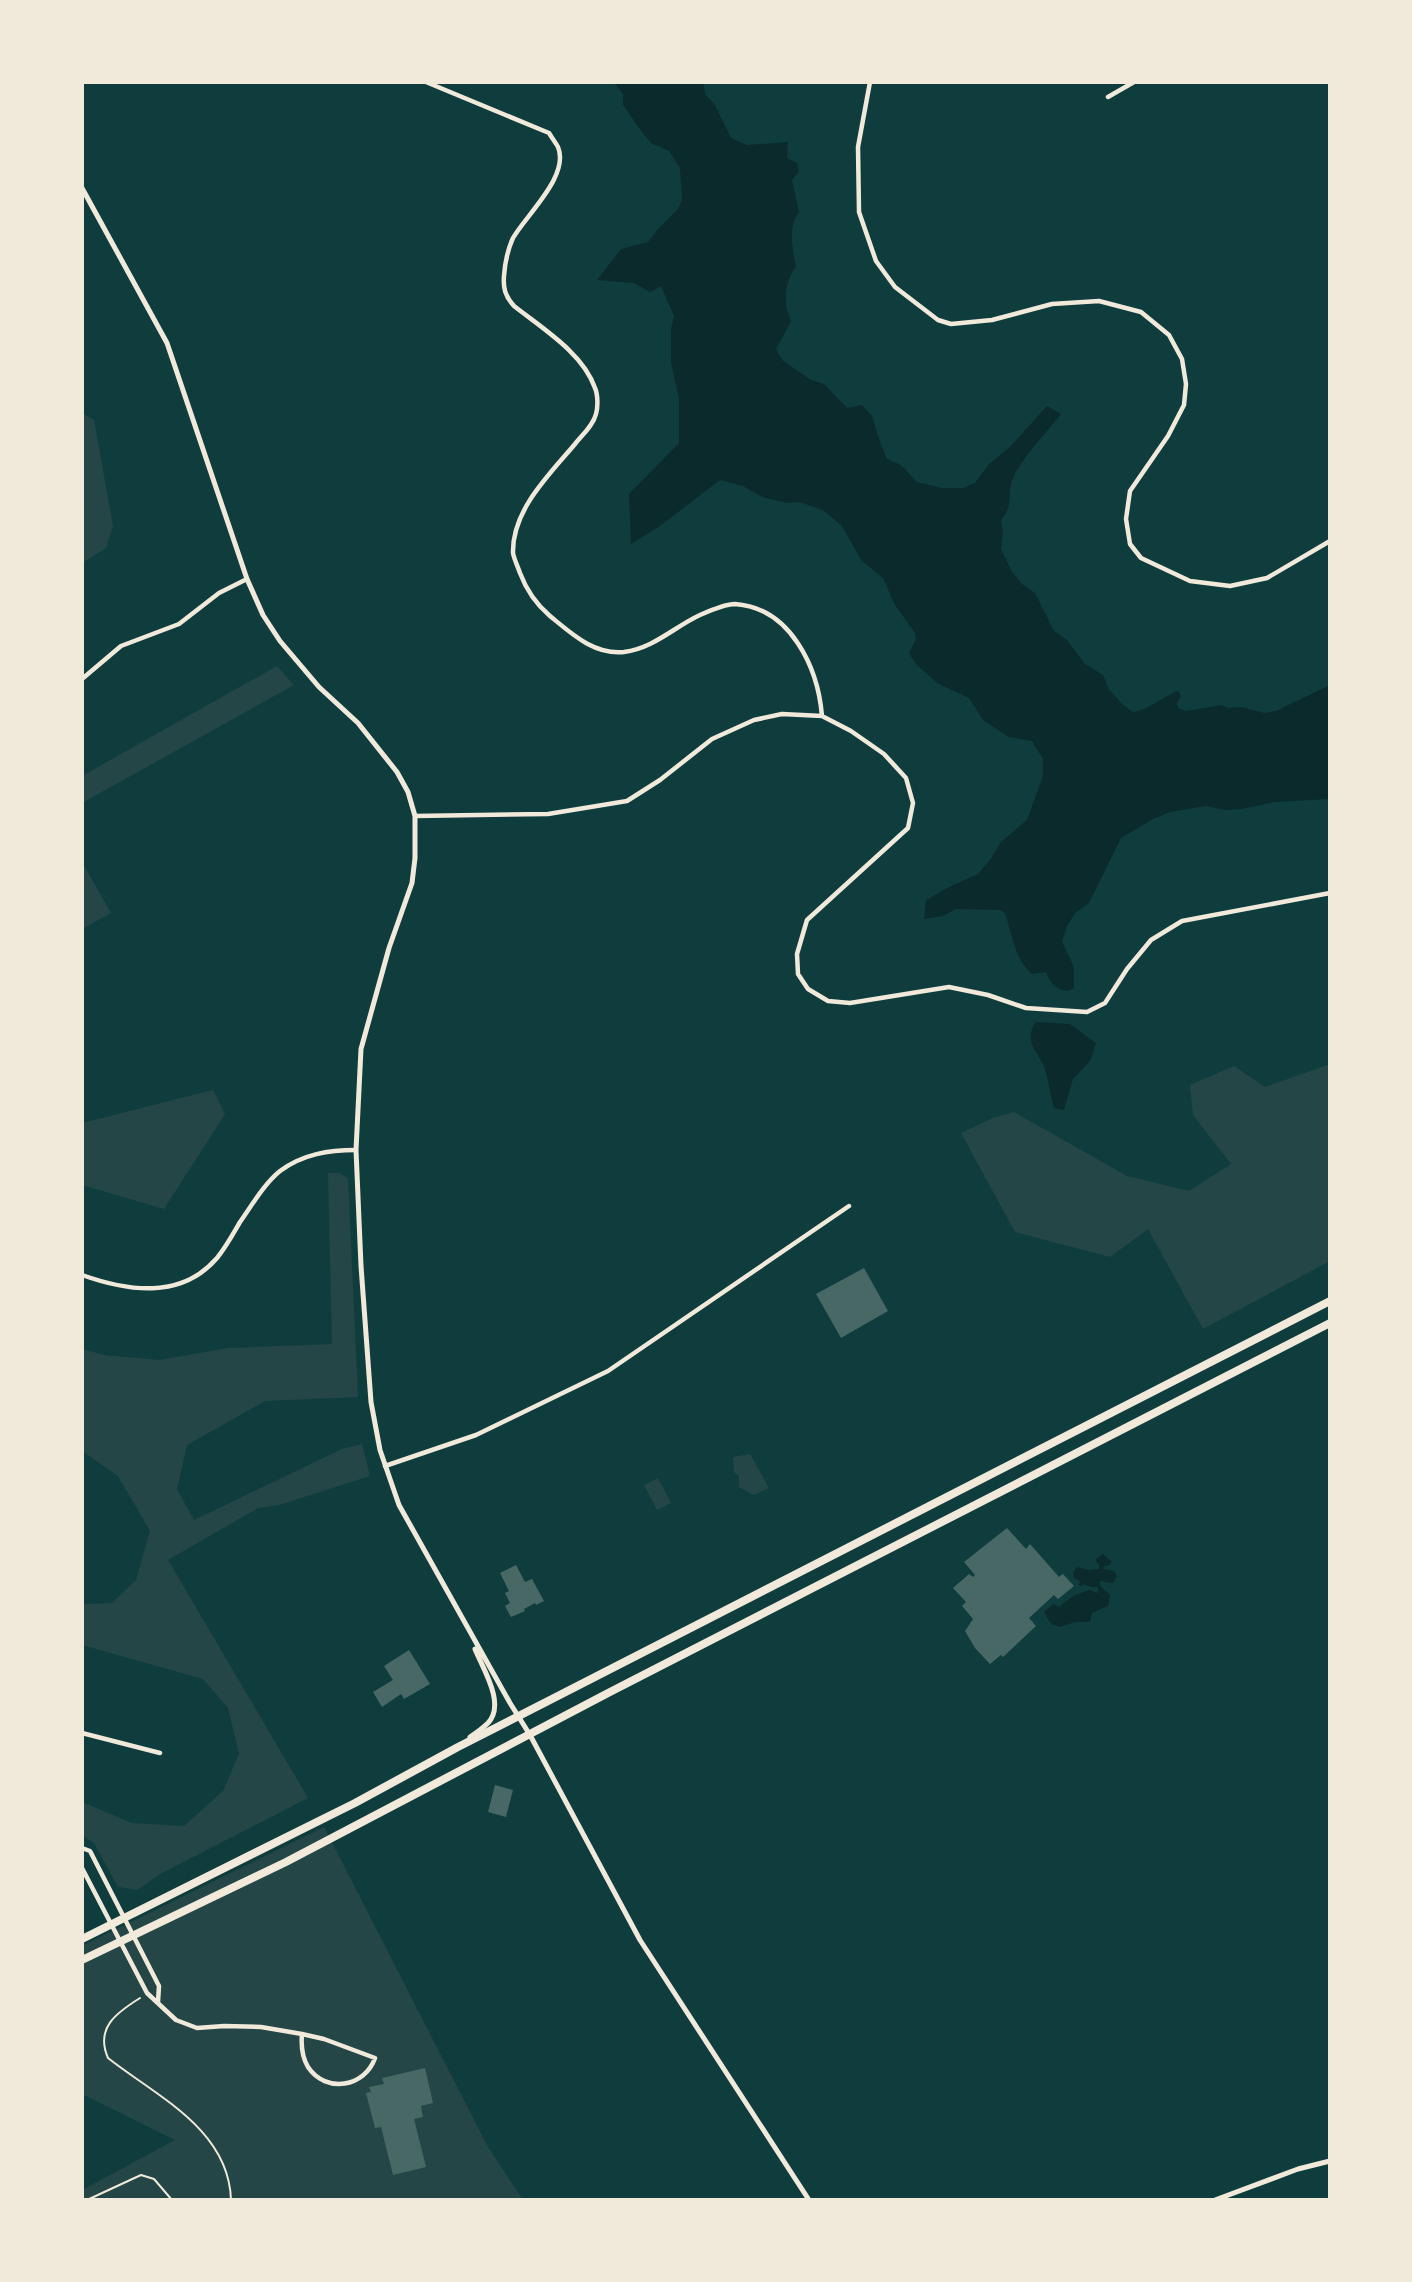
<svg xmlns="http://www.w3.org/2000/svg" width="1412" height="2282" font-family="Spectral,serif">
	<style>
		.green { fill: #244646 }
		.water { fill: #0a2a2b }
		.building { fill: #486865 }
		.lines { fill: none; stroke-linecap: round; stroke-linejoin: round }
		.path { stroke: #f1e9da; stroke-width: 2 }
		.minor { stroke: #f1e9da; stroke-width: 4.5 }
		.tertiary { stroke: #f1e9da; stroke-width: 5 }
		.trunk { stroke: #f1e9da; stroke-width: 8 }
	</style>
	<rect width="100%" height="100%" fill="#0f3d3e"/>
	<path class="green" d="M 82,413 L 94,420 L 113,526 L 106,548 L 82,563 Z
		M 277,666 L 294,685 L 82,803 L 82,776 Z
		M 82,862 L 111,913 L 82,929 Z
		M 1330,1064 L 1330,1261 L 1203,1329 L 1148,1229 L 1110,1257 L 1015,1232 L 961,1133 L 993,1118 L 1014,1112 L 1127,1176 L 1189,1191 L 1231,1164 L 1193,1115 L 1190,1085 L 1234,1066 L 1265,1087 Z
		M 213,1090 L 225,1114 L 164,1209 L 82,1185 L 82,1123 Z
		M 328,1173 L 339,1173 L 348,1178 L 358,1397 L 265,1401 L 187,1445 L 177,1489 L 194,1520 L 342,1449 L 362,1444 L 370,1476 L 279,1505 L 258,1508 L 168,1560 L 308,1798 L 160,1874 L 137,1890 L 118,1887 L 94,1843 L 82,1835 L 82,1802 L 132,1823 L 184,1826 L 223,1791 L 239,1754 L 228,1708 L 203,1679 L 82,1645 L 82,1604 L 112,1603 L 136,1580 L 150,1531 L 118,1476 L 82,1451 L 82,1349 L 104,1355 L 159,1360 L 228,1348 L 332,1344 Z
		M 750,1454 L 769,1488 L 754,1495 L 739,1487 L 739,1476 L 734,1472 L 733,1457 Z
		M 658,1478 L 671,1503 L 657,1510 L 644,1485 Z
		M 324,1827 L 488,2147 L 523,2200 L 82,2200 L 82,2190 L 175,2140 L 82,2094 L 82,1946 Z"/>
	<path class="water" d="M 614,82 L 703,82 L 705,94 L 715,105 L 731,138 L 747,145 L 788,142 L 787,158 L 797,163 L 799,171 L 792,180 L 799,212 C 787,227 793,250 796,267 C 784,281 783,305 791,321 L 776,349 L 782,360 L 811,380 L 824,384 L 847,408 L 862,405 L 872,416 L 880,442 L 887,459 L 901,465 L 917,482 L 942,488 L 963,488 L 975,483 L 989,464 L 1010,447 L 1047,406 L 1061,414 C 1048,431 1021,459 1013,478 C 1006,494 1015,504 1001,520 L 1003,531 L 1001,549 L 1012,572 L 1022,584 L 1035,593 L 1054,631 L 1067,640 L 1085,664 L 1103,675 L 1109,689 L 1122,704 L 1133,712 C 1151,709 1161,697 1178,691 L 1181,696 L 1177,703 L 1178,708 L 1186,711 L 1222,705 L 1228,708 L 1242,707 L 1264,713 L 1276,711 L 1330,685 L 1330,799 L 1274,802 L 1242,809 L 1225,810 L 1206,806 L 1170,812 L 1153,819 L 1121,838 L 1089,903 L 1075,913 L 1067,926 L 1062,942 L 1074,967 L 1074,988 L 1068,991 C 1056,990 1051,984 1046,972 L 1032,974 C 1014,958 1013,936 1005,914 L 1001,910 L 956,909 L 943,916 L 924,919 L 926,900 L 951,886 L 978,874 L 990,860 L 1001,842 L 1027,820 L 1043,776 L 1043,759 L 1032,741 L 1009,737 L 983,720 L 969,698 L 937,683 L 915,663 L 909,653 L 916,639 L 915,633 L 895,605 L 883,578 L 862,561 L 841,525 L 823,510 L 799,502 L 787,503 L 762,497 L 743,486 L 720,480 L 660,526 L 631,544 L 629,494 L 679,443 L 679,399 L 671,363 L 671,329 L 674,316 L 661,286 L 650,292 L 634,283 L 597,280 L 621,249 L 648,242 L 659,228 L 678,209 L 682,200 L 680,168 L 669,151 L 651,143 L 642,132 L 623,105 L 623,94 Z
		M 1036,1022 L 1070,1024 L 1096,1043 L 1090,1061 L 1073,1079 L 1064,1110 L 1054,1108 C 1050,1095 1049,1082 1045,1069 C 1039,1052 1022,1042 1036,1022 Z
		M 1103,1554 L 1112,1562 L 1108,1566 L 1104,1566 L 1103,1569 L 1114,1571 L 1117,1576 L 1113,1583 L 1100,1581 L 1100,1586 L 1110,1595 L 1108,1606 L 1092,1613 L 1090,1622 L 1075,1622 L 1060,1627 L 1051,1624 L 1044,1612 L 1053,1604 L 1059,1607 L 1073,1596 L 1089,1590 L 1098,1593 L 1098,1587 L 1091,1587 L 1084,1584 L 1082,1586 L 1079,1585 L 1080,1581 L 1074,1578 L 1073,1573 L 1077,1567 L 1088,1570 L 1099,1569 L 1099,1565 L 1095,1560 Z"/>
	<path class="building" d="M 864,1268 L 888,1311 L 841,1338 L 816,1294 Z
		M 1007,1528 L 1026,1549 L 1030,1544 L 1059,1577 L 1063,1574 L 1074,1586 L 1058,1599 L 1054,1595 L 1029,1618 L 1036,1626 L 1003,1657 L 1001,1655 L 990,1664 L 975,1648 L 965,1631 L 973,1619 L 962,1606 L 966,1602 L 953,1588 L 969,1574 L 973,1577 L 975,1575 L 964,1562 Z
		M 516,1565 L 525,1582 L 532,1579 L 544,1601 L 536,1605 L 535,1603 L 524,1609 L 525,1611 L 511,1617 L 505,1606 L 510,1603 L 505,1593 L 509,1591 L 500,1573 Z
		M 409,1650 L 430,1684 L 404,1699 L 401,1694 L 382,1707 L 373,1692 L 393,1680 L 384,1666 Z
		M 495,1785 L 513,1790 L 506,1817 L 488,1812 Z
		M 425,2068 L 433,2103 L 421,2106 L 423,2117 L 414,2119 L 426,2167 L 393,2175 L 381,2127 L 375,2128 L 366,2093 L 371,2092 L 369,2087 L 384,2084 L 382,2078 Z"/>
	<g class="lines">
		<path class="path" d="M 140,1998 C 116,2013 95,2028 108,2058 C 156,2096 229,2129 231,2200
			M 87,2200 L 141,2175 L 154,2179 L 172,2200"/>
		<path class="minor" d="M 426,82 L 549,133 C 552,138 556,143 558,147 C 570,176 526,215 513,238 C 507,251 505,262 504,276 C 503,288 505,296 514,306 C 542,328 583,353 595,388 C 598,395 598,407 596,414 C 593,426 582,435 575,444 C 549,475 512,510 513,553 C 514,559 518,567 520,573 C 526,589 537,605 550,616 C 572,634 594,655 624,652 C 654,648 674,627 700,615 C 709,611 726,604 735,604 C 791,608 818,668 822,716
			M 870,82 L 858,147 L 859,212 L 876,261 L 895,287 L 938,320 L 951,324 L 992,320 L 1052,304 L 1099,301 L 1141,312 L 1169,335 L 1182,359 L 1186,384 L 1184,405 L 1168,436 L 1130,491 L 1126,519 L 1130,544 L 1141,558 L 1190,581 L 1230,586 L 1267,578 L 1330,541
			M 1108,97 L 1134,82
			M 82,679 L 121,646 L 179,624 L 219,593 L 247,579
			M 415,816 L 548,814 L 627,801 L 660,780 L 712,739 L 754,720 L 782,714 L 822,716 L 851,731 L 884,754 L 906,778 L 913,803 L 908,828 L 807,920 L 797,954 L 798,974 L 808,989 L 828,1001 L 850,1003 L 949,987 L 988,995 L 1026,1008 L 1087,1012 L 1105,1003 L 1127,969 L 1151,940 L 1182,921 L 1330,893
			M 82,1275 C 127,1291 181,1300 217,1258 C 226,1247 233,1234 240,1222 C 252,1205 264,1184 280,1171 C 303,1154 329,1150 356,1150
			M 385,1466 L 476,1435 L 608,1371 L 849,1206
			M 82,1733 L 160,1753
			M 82,1848 L 90,1851 L 159,1986 L 158,2002
			M 82,1868 L 147,1993 L 176,2020 L 197,2028 L 224,2026 L 261,2027 L 302,2034 L 324,2039 L 375,2058 C 365,2087 326,2094 308,2067 C 302,2057 301,2045 302,2034"/>
		<path class="tertiary" d="M 82,188 L 167,343 L 247,579 L 263,615 L 280,641 L 319,687 L 358,723 L 397,772 L 408,792 L 415,816 L 415,858 L 412,883 L 389,948 L 361,1049 L 356,1150 L 361,1266 L 371,1402 L 380,1450 L 399,1505 L 510,1703 L 530,1735 L 640,1940 L 809,2200
			M 470,1737 C 476,1733 483,1728 488,1723 C 506,1704 483,1669 475,1649
			M 1215,2200 L 1298,2169 L 1330,2161"/>
		<path class="trunk" d="M 82,1939 L 355,1803 L 458,1747 L 1330,1301
			M 82,1960 L 286,1862 L 610,1692 L 1330,1323"/>
	</g>
	<rect width="1412" height="2282" fill="none" stroke="#f1e9da" stroke-width="168"/>
</svg>
